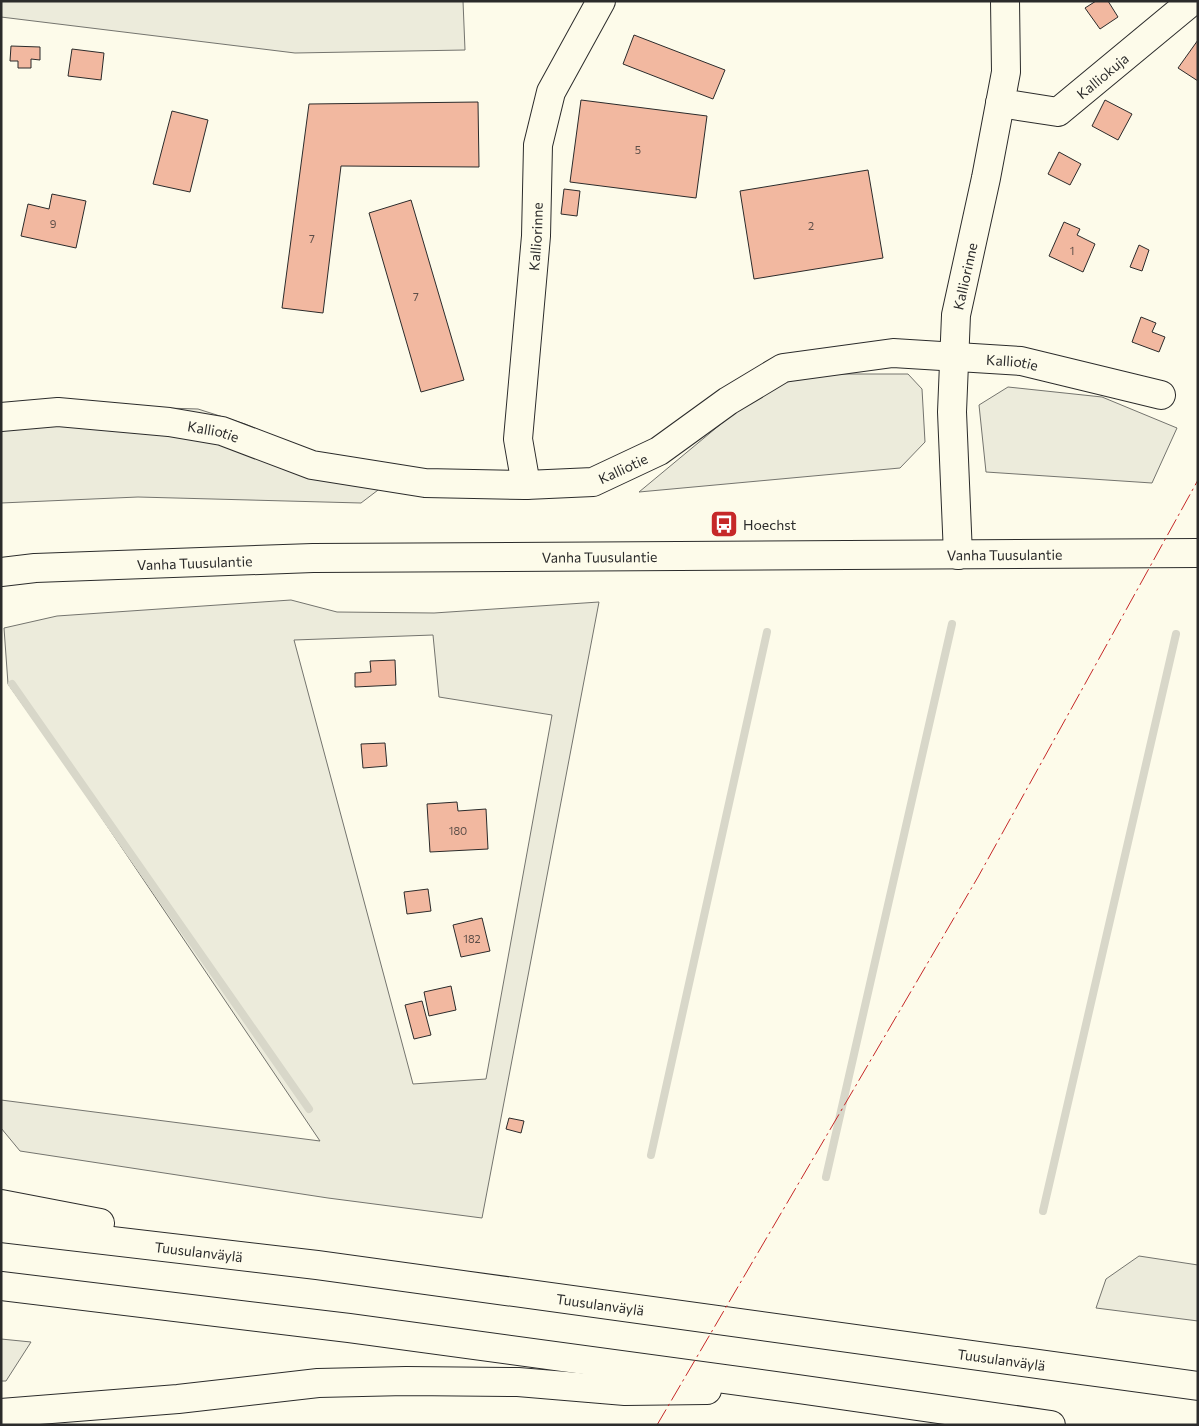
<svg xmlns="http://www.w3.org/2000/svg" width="1199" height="1426" font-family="Commissioner,sans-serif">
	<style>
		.green { fill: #ecebdb; stroke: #74746e; fill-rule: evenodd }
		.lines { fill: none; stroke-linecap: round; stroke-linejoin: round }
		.stream { stroke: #d8d7c9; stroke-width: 8 }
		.building { fill: #f2b8a0; stroke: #2b2b2b }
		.minor-casing { stroke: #2b2b2b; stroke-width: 30 }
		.major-casing { stroke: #2b2b2b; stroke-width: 30 }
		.highway-casing { stroke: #2b2b2b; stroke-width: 30 }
		.minor { stroke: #fdfbea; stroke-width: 28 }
		.major { stroke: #fdfbea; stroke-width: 28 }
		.highway { stroke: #fdfbea; stroke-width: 28 }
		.power { stroke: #c62828; stroke-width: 1; stroke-dasharray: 18 4 2.5 4; stroke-linecap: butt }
		.labels { text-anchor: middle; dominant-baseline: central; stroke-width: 4; stroke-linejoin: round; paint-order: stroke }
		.number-label { font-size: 11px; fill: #5d4e48 }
		.street-label { font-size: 14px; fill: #2b2b2b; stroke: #fdfbea }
		.poi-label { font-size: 14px; fill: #2b2b2b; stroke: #fdfbea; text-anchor: start }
	</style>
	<rect width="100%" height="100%" fill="#fdfbea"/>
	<path class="green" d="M 1,1 L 463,1 L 465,50 L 295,53 L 1,17 Z
		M 815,374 L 908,374 L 922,389 L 925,442 L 900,468 L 639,492 L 763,389 Z
		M 1008,387 L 1102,397 L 1177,428 L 1152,483 L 986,472 L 979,405 Z
		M 34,404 L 198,409 L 245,424 L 322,456 L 403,471 L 361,503 L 138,497 L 1,503 L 1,409 Z
		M 291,600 L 337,612 L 434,613 L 599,602 L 482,1218 L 328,1198 L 20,1151 L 1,1128 L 1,1100 L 320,1141 L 68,768 L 8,684 L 4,628 L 57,616 ZM 433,635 L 439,697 L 552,715 L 486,1079 L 413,1084 L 294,640 Z
		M 1139,1256 L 1198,1265 L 1198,1321 L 1096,1308 L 1106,1279 Z
		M 1,1339 L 31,1342 L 6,1381 L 1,1381 Z"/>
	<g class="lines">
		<path class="stream" d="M 12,684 L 309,1109
			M 651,1155 L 767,632
			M 826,1177 L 952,624
			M 1043,1211 L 1176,634"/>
	</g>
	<path class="building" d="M 1096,1 L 1108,1 L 1118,17 L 1100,29 L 1085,8 Z
		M 634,35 L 725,70 L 713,99 L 623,64 Z
		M 1198,40 L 1198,81 L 1178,68 Z
		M 11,46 L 40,47 L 40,60 L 31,59 L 31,68 L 18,68 L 18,61 L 10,61 Z
		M 72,49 L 104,53 L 101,80 L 68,76 Z
		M 581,100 L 707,116 L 696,198 L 570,182 Z
		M 1105,100 L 1132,114 L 1118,140 L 1092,126 Z
		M 478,102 L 479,167 L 341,166 L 323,313 L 282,308 L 309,104 Z
		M 172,111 L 208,120 L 190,192 L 153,184 Z
		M 1059,152 L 1081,164 L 1070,185 L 1048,174 Z
		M 868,170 L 883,258 L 754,279 L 740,191 Z
		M 564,189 L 580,191 L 577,216 L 561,214 Z
		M 52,194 L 86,201 L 76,248 L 21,236 L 28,204 L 49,209 Z
		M 411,200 L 464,380 L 421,392 L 369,213 Z
		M 1064,222 L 1080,229 L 1077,235 L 1095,244 L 1083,272 L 1049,256 Z
		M 1139,245 L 1149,250 L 1142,271 L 1130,267 Z
		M 1141,317 L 1156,323 L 1152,332 L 1165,337 L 1159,352 L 1132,342 Z
		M 727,516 L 727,521 L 717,522 L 716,517 Z
		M 395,660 L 396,685 L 355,687 L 355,673 L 371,672 L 370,661 Z
		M 385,743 L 387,766 L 363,768 L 361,744 Z
		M 457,802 L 458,811 L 486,809 L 488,849 L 430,852 L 427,804 Z
		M 428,889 L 431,911 L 407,914 L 404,892 Z
		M 482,918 L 490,951 L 461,957 L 453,925 Z
		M 451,986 L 456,1010 L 429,1016 L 424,992 Z
		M 422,1001 L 431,1035 L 414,1039 L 405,1005 Z
		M 509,1118 L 524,1121 L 521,1133 L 506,1129 Z"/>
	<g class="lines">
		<g class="minor-casing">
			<g id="minor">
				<path id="s1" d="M 1000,103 L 1058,112 L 1192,1"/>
				<path id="s2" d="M 1,417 L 58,412 L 169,422 L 222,431 L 312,465 L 425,483 L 526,485 L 593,482 L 659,451 L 728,401 L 783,368 L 893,353 L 1021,361 L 1161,395"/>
				<path id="s3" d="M 526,485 L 518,439 L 536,236 L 538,145 L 551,92 L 601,1"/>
				<path id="s4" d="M 958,555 L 952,412 L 956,315 L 986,178 L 1006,72 L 1005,1"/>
			</g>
		</g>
		<g class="major-casing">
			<g id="major">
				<path id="s5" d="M 1,572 L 35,568 L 313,558 L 1198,553"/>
			</g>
		</g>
		<g class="highway-casing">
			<g id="highway">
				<path d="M 1,1204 L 100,1223"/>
				<path id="s6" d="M 1,1228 L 317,1265 L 1198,1386"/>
				<path d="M 1,1286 L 349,1328 L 798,1389 L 1051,1425"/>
				<path d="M 1,1413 L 178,1399 L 318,1383 L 406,1381 L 518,1382 L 625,1391 L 707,1390"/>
			</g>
		</g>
		<use href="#minor" class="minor"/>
		<use href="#major" class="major"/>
		<use href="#highway" class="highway"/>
		<path class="power" d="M 657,1425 L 978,877 L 1198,480"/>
	</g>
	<defs>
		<g id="bus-square" transform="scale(1.4375)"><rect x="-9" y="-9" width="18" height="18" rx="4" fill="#c62828" stroke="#fdfbea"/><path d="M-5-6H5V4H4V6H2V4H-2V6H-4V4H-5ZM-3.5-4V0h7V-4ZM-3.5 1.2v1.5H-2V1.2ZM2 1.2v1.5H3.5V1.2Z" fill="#fff"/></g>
	</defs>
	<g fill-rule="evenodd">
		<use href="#bus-square" x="724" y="524"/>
	</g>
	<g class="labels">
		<g class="number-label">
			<text x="638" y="149">5</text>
			<text x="53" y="223">9</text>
			<text x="811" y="225">2</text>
			<text x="312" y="238">7</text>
			<text x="1072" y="250">1</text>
			<text x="416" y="296">7</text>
			<text x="458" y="830">180</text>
			<text x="472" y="938">182</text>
		</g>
		<g class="street-label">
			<text stroke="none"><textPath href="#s1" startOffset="116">Kalliokuja</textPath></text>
			<text stroke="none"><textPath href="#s3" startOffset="250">Kalliorinne</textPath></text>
			<text stroke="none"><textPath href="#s4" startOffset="280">Kalliorinne</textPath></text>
			<text stroke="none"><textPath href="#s2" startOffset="1054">Kalliotie</textPath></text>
			<text stroke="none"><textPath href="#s2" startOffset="214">Kalliotie</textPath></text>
			<text stroke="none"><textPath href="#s2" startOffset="634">Kalliotie</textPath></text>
			<text stroke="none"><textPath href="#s5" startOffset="1004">Vanha Tuusulantie</textPath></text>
			<text stroke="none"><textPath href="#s5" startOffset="599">Vanha Tuusulantie</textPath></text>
			<text stroke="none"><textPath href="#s5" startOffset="194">Vanha Tuusulantie</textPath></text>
			<text stroke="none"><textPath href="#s6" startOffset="199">Tuusulanväylä</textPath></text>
			<text stroke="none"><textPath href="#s6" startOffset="604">Tuusulanväylä</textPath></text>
			<text stroke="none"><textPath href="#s6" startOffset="1009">Tuusulanväylä</textPath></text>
		</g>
		<g class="poi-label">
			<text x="743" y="524">Hoechst</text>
		</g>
	</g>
	<rect width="1199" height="1426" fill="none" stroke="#2b2b2b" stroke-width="5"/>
</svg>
